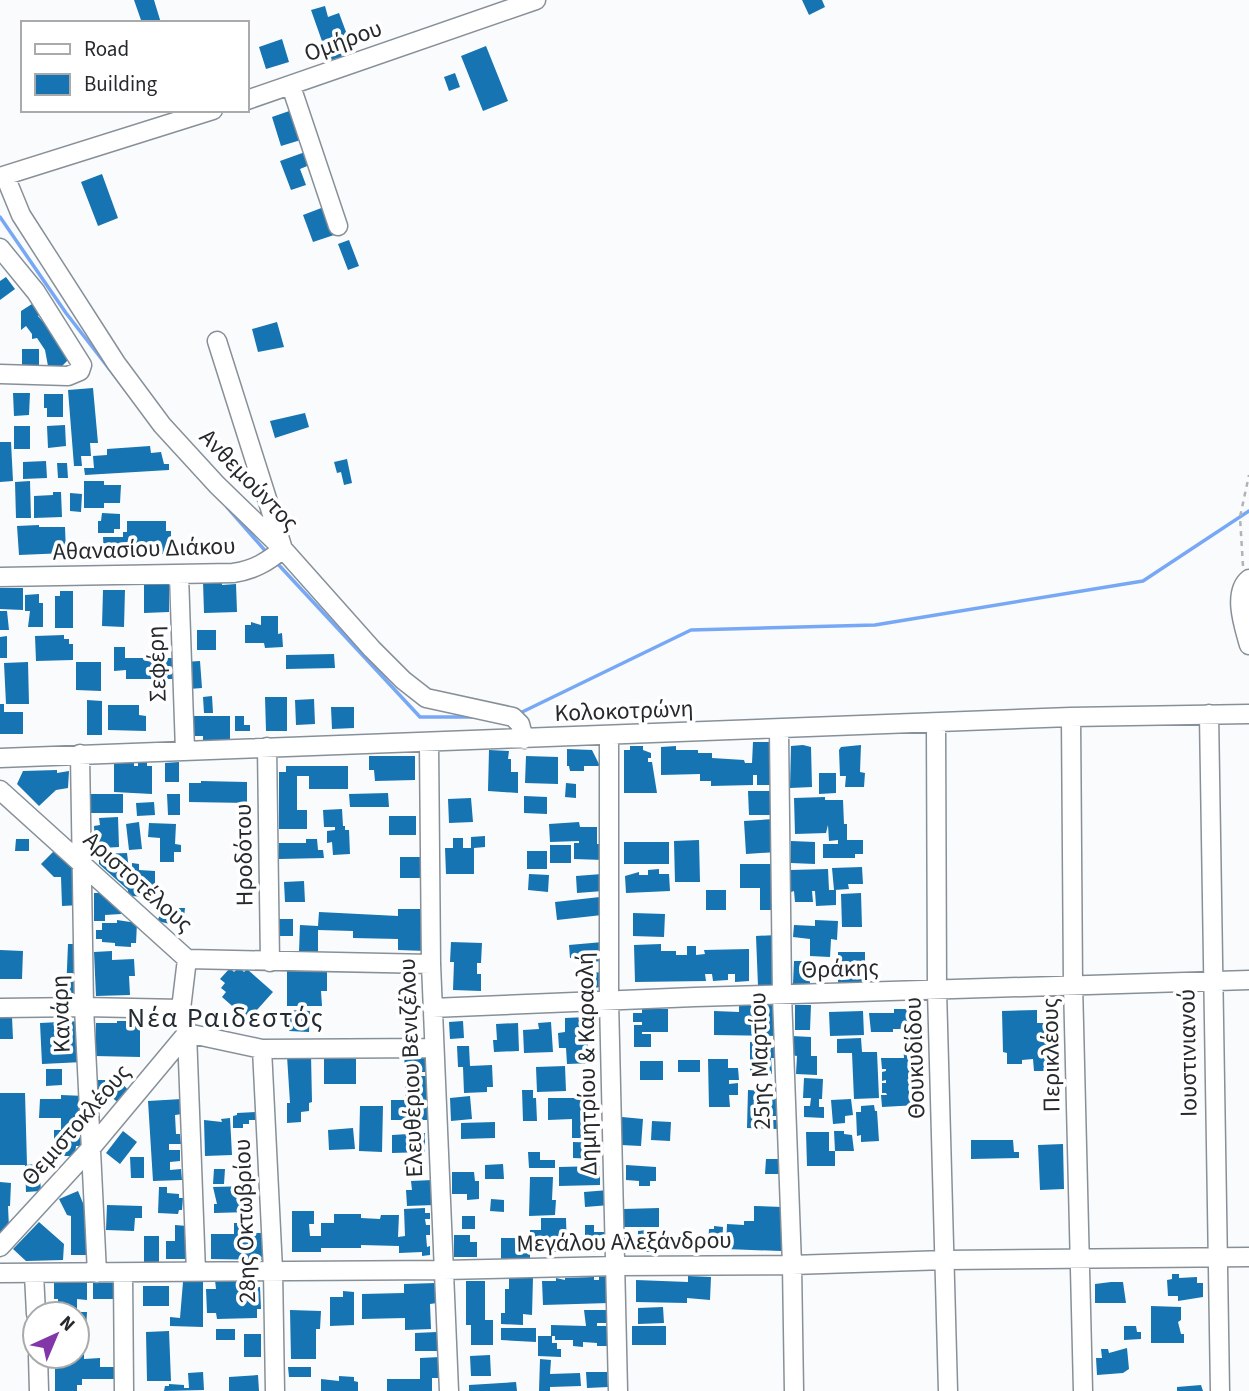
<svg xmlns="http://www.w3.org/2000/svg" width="1249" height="1391" font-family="'Source Sans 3',sans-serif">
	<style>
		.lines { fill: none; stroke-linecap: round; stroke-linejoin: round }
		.stream { stroke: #77a8f6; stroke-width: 3.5 }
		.building { fill: #1574b1 }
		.minor-casing { stroke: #879098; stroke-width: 21 }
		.path { stroke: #b1b3b6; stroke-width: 2.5; stroke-dasharray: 5 5; stroke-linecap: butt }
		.minor { stroke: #fff; stroke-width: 18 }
		.labels { text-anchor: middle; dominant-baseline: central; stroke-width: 7; stroke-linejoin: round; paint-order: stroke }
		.street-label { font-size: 24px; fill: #262a2d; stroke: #fff }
		.quarter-label { font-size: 28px; letter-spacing: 2px; fill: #242c33; stroke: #fff }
	</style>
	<rect width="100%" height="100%" fill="#f9fbfd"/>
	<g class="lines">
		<path class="stream" d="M 0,217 L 66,313 L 128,393
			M 227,507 L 268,554
			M 276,562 L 420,717 L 476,717
			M 518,714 L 691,630 L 875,625 L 1143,581 L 1249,511"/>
	</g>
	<path class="building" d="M 134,0 L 154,0 L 161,23 L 142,23 Z
		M 802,0 L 822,0 L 825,7 L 809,15 Z
		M 325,6 L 328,17 L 339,13 L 349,40 L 338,44 L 342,57 L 329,61 L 311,10 Z
		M 282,39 L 289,62 L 266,69 L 259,47 Z
		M 486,46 L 508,101 L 483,111 L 461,56 Z
		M 455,73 L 460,87 L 449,91 L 444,77 Z
		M 295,109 L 304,139 L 281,146 L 272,117 Z
		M 308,151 L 312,164 L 300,169 L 306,185 L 291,190 L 280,161 Z
		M 102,174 L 118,218 L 98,226 L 81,182 Z
		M 324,207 L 334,235 L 313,242 L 303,215 Z
		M 349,240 L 359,266 L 348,270 L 338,244 Z
		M 6,277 L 15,289 L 0,300 L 0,281 Z
		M 32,304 L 40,314 L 38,316 L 68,352 L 67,361 L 61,367 L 48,366 L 45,350 L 37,338 L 32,339 L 32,334 L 26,326 L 21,330 L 21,311 Z
		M 277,322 L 284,347 L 258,352 L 252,329 Z
		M 22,349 L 39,349 L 39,366 L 22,366 Z
		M 93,388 L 98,443 L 90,443 L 91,456 L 81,456 L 82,466 L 74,466 L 68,390 Z
		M 13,393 L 30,393 L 29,415 L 14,416 Z
		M 44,394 L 63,394 L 63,417 L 47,417 L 47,408 L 44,408 Z
		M 305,413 L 309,427 L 275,438 L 270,421 Z
		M 65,425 L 66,446 L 48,448 L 47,426 Z
		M 14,426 L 30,426 L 30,449 L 14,449 Z
		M 0,442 L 11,442 L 13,481 L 0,482 Z
		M 150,446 L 151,453 L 161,452 L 164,464 L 169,464 L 169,470 L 85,475 L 84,468 L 94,468 L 93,456 L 107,455 L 107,449 Z
		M 347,459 L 352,483 L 344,485 L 341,472 L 337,473 L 334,462 Z
		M 46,461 L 47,478 L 23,479 L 23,462 Z
		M 57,463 L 67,463 L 68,478 L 58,478 Z
		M 30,481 L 31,518 L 16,518 L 15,482 Z
		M 84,481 L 104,481 L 104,485 L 121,485 L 120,503 L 104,503 L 104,508 L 84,508 Z
		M 53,492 L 61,492 L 62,517 L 34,518 L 34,496 L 53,495 Z
		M 70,493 L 82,494 L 81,512 L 70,511 Z
		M 102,513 L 120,514 L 120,529 L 114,529 L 114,533 L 98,533 L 98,521 L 101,521 Z
		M 127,521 L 166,521 L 166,531 L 171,531 L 171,554 L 147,554 L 147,550 L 124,550 L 124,554 L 104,555 L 103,537 L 123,537 L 123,532 L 127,532 Z
		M 39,525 L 39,527 L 65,527 L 66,553 L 19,555 L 17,526 Z
		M 222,580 L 222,585 L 236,584 L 237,612 L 204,613 L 203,581 Z
		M 144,581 L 169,581 L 169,612 L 144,613 Z
		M 0,588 L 23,588 L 23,610 L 0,609 Z
		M 103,590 L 125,590 L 124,627 L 102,626 Z
		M 60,591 L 73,591 L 73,628 L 55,628 L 55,596 L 60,596 Z
		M 39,594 L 39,603 L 43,603 L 43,627 L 28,627 L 30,611 L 25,611 L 25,595 Z
		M 0,611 L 7,611 L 9,630 L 0,630 Z
		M 261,616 L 278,616 L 278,634 L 282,633 L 283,647 L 265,648 L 264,643 L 245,643 L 245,625 L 251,625 L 251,622 L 261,625 Z
		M 197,630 L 216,630 L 216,650 L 197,650 Z
		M 64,635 L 64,639 L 69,639 L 69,644 L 73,644 L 73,660 L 36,661 L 35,636 Z
		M 7,636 L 7,658 L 0,658 L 0,637 Z
		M 114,647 L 125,647 L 125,658 L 177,658 L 178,679 L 126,679 L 126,670 L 114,671 Z
		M 334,654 L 335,668 L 286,669 L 286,655 Z
		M 200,661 L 202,688 L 189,689 L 184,662 Z
		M 28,662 L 29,704 L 6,704 L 4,663 Z
		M 76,662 L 101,662 L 101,691 L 76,690 Z
		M 212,696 L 213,713 L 204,713 L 203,697 Z
		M 265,697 L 287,697 L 287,731 L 266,731 Z
		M 314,699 L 315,724 L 296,725 L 295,700 Z
		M 87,700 L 102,701 L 102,735 L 87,735 Z
		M 0,704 L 4,704 L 4,712 L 23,712 L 23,734 L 0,734 Z
		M 108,705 L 139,705 L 139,715 L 146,716 L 146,731 L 108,730 Z
		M 331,707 L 354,707 L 354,728 L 332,729 Z
		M 185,710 L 193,710 L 193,716 L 230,716 L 230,740 L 203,740 L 203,736 L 188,736 Z
		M 235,716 L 244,716 L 244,725 L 250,725 L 250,731 L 235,731 Z
		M 753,742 L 771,742 L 778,785 L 757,785 L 757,775 L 753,775 L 753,785 L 711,786 L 711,781 L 700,781 L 700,774 L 661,775 L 661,747 L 676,746 L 676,750 L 698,750 L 698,753 L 712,753 L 712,758 L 744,760 L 745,763 L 752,763 Z
		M 803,745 L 811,747 L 812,787 L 790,788 L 791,746 Z
		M 861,745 L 860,772 L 865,773 L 864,787 L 845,787 L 846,776 L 840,776 L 839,750 L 841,747 Z
		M 630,746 L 643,746 L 643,750 L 651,753 L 651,758 L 648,758 L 648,762 L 652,762 L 657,793 L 624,793 L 624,750 L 630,750 Z
		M 567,749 L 592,750 L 600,766 L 584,766 L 584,771 L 570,771 L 569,766 L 567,766 Z
		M 489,750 L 509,751 L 508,759 L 511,759 L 511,772 L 518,772 L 518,793 L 488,791 Z
		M 369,756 L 415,756 L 415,780 L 375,781 L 374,770 L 369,770 Z
		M 526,756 L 558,757 L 558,784 L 525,783 Z
		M 114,760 L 134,760 L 134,766 L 138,766 L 138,763 L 147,762 L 147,766 L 152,766 L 152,794 L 114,792 Z
		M 179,762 L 179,782 L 165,782 L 165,763 Z
		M 286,766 L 348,766 L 348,789 L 309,789 L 309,776 L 297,776 L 297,810 L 307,810 L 307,829 L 279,829 L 279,772 L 286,772 Z
		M 57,770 L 57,773 L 69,771 L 68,788 L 56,790 L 39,806 L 17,784 L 23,771 Z
		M 819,773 L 836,773 L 836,793 L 819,794 Z
		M 201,781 L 247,782 L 247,803 L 189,802 L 189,783 L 201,783 Z
		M 566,783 L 576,784 L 576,798 L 565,797 Z
		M 748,791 L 772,791 L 772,815 L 749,815 Z
		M 388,793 L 389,807 L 350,807 L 349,794 Z
		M 90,794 L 123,794 L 123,813 L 90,813 Z
		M 167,794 L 180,794 L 180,815 L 168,815 Z
		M 524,796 L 547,797 L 547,814 L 524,813 Z
		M 825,797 L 825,800 L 843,800 L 844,824 L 847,824 L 847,840 L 863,840 L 863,854 L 855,854 L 855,858 L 823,858 L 823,844 L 838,844 L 838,840 L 829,841 L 828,825 L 826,833 L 795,834 L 794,798 Z
		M 471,798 L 473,822 L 449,823 L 448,799 Z
		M 154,802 L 155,815 L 137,816 L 136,803 Z
		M 342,809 L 343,826 L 345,826 L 345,830 L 349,830 L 350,854 L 333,855 L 332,842 L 327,843 L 327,831 L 335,830 L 335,827 L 324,827 L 323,810 Z
		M 389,816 L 416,816 L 416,835 L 389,835 Z
		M 118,817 L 119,847 L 101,848 L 101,844 L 95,844 L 94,826 L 100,825 L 99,818 Z
		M 774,819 L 777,852 L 746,854 L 744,821 Z
		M 139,822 L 142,849 L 129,850 L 126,824 Z
		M 579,822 L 580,827 L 597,827 L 597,844 L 603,844 L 603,860 L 574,859 L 574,843 L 579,843 L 579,841 L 550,842 L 549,824 Z
		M 149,823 L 176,824 L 175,844 L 181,845 L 181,852 L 174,852 L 174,862 L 160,862 L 160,838 L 148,837 Z
		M 485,836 L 485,847 L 474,848 L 474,874 L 446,874 L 445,848 L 453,848 L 453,838 L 463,838 L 463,848 L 471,848 L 471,837 Z
		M 16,839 L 29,839 L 29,851 L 15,851 Z
		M 306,839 L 317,839 L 318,850 L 323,850 L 324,858 L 279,859 L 279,843 L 306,843 Z
		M 699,840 L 700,882 L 675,882 L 674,841 Z
		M 791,841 L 815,842 L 815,864 L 791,863 Z
		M 624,842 L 669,842 L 669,864 L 624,864 Z
		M 550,845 L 571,845 L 571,863 L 550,863 Z
		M 58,847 L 79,866 L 80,905 L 62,906 L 61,877 L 54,877 L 41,864 Z
		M 527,851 L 547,851 L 547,869 L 527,869 Z
		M 127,853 L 129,870 L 132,870 L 132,863 L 139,864 L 139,870 L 155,871 L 155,897 L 128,896 L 128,890 L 99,864 L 99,854 Z
		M 400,857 L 425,857 L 425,878 L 400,878 Z
		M 740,864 L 772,864 L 772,910 L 760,910 L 760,888 L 740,888 Z
		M 862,867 L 863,884 L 848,884 L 849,889 L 834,890 L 832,868 Z
		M 659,869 L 659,874 L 669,874 L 670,891 L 626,893 L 625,876 L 639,872 L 639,875 L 648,875 L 648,870 Z
		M 828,869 L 829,890 L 836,890 L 836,905 L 816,906 L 815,891 L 812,891 L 813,902 L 795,902 L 794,891 L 791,892 L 790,870 Z
		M 529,874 L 549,875 L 548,892 L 528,890 Z
		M 602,874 L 603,891 L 577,893 L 576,876 Z
		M 304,881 L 305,902 L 285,902 L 284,882 Z
		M 706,890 L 726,890 L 726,910 L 706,910 Z
		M 94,893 L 109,893 L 123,905 L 121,914 L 105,915 L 105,921 L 94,921 Z
		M 861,893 L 862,927 L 842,927 L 841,894 Z
		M 600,897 L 602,915 L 557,920 L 555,902 Z
		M 164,908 L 185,908 L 183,927 L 157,921 Z
		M 398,909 L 426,909 L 426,951 L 398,950 L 398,939 L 353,938 L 353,931 L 318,930 L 318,953 L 299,952 L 300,925 L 318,926 L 319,912 L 398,916 Z
		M 633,913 L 665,914 L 664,937 L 633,936 Z
		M 278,919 L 293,919 L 293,936 L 279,936 Z
		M 117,920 L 137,923 L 136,943 L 131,943 L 131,947 L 115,946 L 115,943 L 102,942 L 102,939 L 96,939 L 96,930 L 102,930 L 102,923 L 117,923 Z
		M 815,920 L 838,921 L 837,940 L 831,939 L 830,957 L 810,956 L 810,939 L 793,937 L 794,925 L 815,926 Z
		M 777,935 L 779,986 L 758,986 L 756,936 Z
		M 451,942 L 482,943 L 481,963 L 477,963 L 477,974 L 481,974 L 481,991 L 453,990 L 454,962 L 450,962 Z
		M 603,942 L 604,961 L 588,962 L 587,956 L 570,958 L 569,945 Z
		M 68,944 L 83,944 L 81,993 L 66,993 Z
		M 661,944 L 661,951 L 676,951 L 676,955 L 687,955 L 687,946 L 696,946 L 696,955 L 705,954 L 704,950 L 749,949 L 749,981 L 735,982 L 735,974 L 728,974 L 728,980 L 713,981 L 712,974 L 705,974 L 706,981 L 635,982 L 634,945 Z
		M 0,950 L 23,951 L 22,979 L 0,979 Z
		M 112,951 L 112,960 L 134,959 L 135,976 L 129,976 L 130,995 L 96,996 L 94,952 Z
		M 838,952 L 865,952 L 865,988 L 838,987 Z
		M 794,961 L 811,961 L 811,967 L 818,967 L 818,978 L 810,978 L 810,985 L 793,984 Z
		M 239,967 L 244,972 L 247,969 L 273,992 L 248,1020 L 222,997 L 226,992 L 221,988 L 225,983 L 220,979 L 230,968 L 234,972 Z
		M 287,970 L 327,970 L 327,991 L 321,991 L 322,1006 L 287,1006 Z
		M 605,972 L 606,987 L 587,988 L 586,973 Z
		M 739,1005 L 780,1005 L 779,1036 L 714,1035 L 714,1011 L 739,1012 Z
		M 795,1005 L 811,1005 L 810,1030 L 795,1030 Z
		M 642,1009 L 668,1009 L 668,1032 L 642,1032 L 642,1034 L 651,1034 L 651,1047 L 634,1047 L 634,1025 L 642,1025 L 642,1022 L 633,1022 L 633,1013 L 642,1013 Z
		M 894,1009 L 921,1009 L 922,1057 L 916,1057 L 916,1066 L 908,1066 L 908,1070 L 916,1070 L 917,1091 L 909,1091 L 909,1095 L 918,1095 L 918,1105 L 882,1107 L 881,1095 L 887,1095 L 886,1093 L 882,1093 L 882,1083 L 886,1083 L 886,1080 L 882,1081 L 882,1072 L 886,1071 L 886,1069 L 882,1069 L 881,1058 L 904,1058 L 902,1029 L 893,1029 L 893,1032 L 871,1032 L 869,1013 L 894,1013 Z
		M 290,1010 L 310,1011 L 309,1032 L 289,1031 Z
		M 1037,1010 L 1037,1023 L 1046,1023 L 1046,1038 L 1058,1038 L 1059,1058 L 1047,1059 L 1047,1071 L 1034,1071 L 1033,1059 L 1022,1060 L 1022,1064 L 1007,1064 L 1007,1053 L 1003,1052 L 1002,1011 Z
		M 863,1011 L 864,1035 L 830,1036 L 829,1012 Z
		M 0,1017 L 12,1017 L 13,1039 L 0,1039 Z
		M 587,1017 L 588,1048 L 594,1048 L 594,1063 L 567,1064 L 566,1048 L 559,1048 L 558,1033 L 565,1032 L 565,1018 Z
		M 81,1021 L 83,1062 L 42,1064 L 40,1023 Z
		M 117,1021 L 140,1021 L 140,1057 L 95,1056 L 96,1023 L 117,1023 Z
		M 463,1021 L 464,1038 L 450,1039 L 449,1022 Z
		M 551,1022 L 553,1052 L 524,1053 L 523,1030 L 539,1029 L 538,1023 Z
		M 518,1023 L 519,1051 L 494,1052 L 493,1040 L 497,1040 L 496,1024 Z
		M 792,1036 L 811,1037 L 811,1056 L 817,1056 L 817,1075 L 796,1074 L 797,1056 L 791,1055 Z
		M 861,1038 L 862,1052 L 877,1052 L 879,1098 L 854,1099 L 852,1053 L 837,1053 L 837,1039 Z
		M 779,1041 L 780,1058 L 771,1058 L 772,1074 L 750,1074 L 750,1042 Z
		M 457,1046 L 469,1046 L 470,1066 L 492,1065 L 493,1087 L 487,1087 L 487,1092 L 464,1093 L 463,1067 L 458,1067 Z
		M 426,1052 L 426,1072 L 405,1072 L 404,1053 Z
		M 311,1055 L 312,1102 L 309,1103 L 309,1111 L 301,1112 L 301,1122 L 287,1123 L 287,1103 L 290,1103 L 287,1056 Z
		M 324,1059 L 356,1059 L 356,1084 L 324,1084 Z
		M 708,1059 L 728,1059 L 728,1068 L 738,1068 L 739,1080 L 729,1080 L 729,1084 L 738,1083 L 738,1095 L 729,1095 L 730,1107 L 709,1107 Z
		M 678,1060 L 700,1060 L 700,1072 L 678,1072 Z
		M 640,1061 L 663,1061 L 663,1080 L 640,1080 Z
		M 565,1066 L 566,1091 L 537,1092 L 536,1067 Z
		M 46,1069 L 62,1069 L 62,1085 L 46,1086 Z
		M 414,1076 L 432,1076 L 432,1100 L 427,1100 L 427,1120 L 391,1120 L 391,1100 L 405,1100 L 405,1078 L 414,1078 Z
		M 804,1078 L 823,1079 L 822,1099 L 819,1099 L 819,1107 L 824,1107 L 824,1118 L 804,1117 L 804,1106 L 810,1106 L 811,1098 L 803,1098 Z
		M 98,1080 L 119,1080 L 130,1092 L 120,1104 L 110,1096 L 97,1096 Z
		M 522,1090 L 533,1090 L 533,1098 L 536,1098 L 537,1121 L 523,1121 Z
		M 748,1090 L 779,1092 L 778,1116 L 771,1116 L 771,1120 L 778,1120 L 778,1129 L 747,1128 Z
		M 0,1093 L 25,1093 L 27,1165 L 0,1165 Z
		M 61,1095 L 85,1096 L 84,1146 L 76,1146 L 75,1156 L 60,1156 L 60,1153 L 54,1153 L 54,1130 L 61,1130 L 61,1118 L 39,1118 L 40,1099 L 61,1099 Z
		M 470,1096 L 472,1119 L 451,1121 L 450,1098 Z
		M 548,1098 L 596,1098 L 596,1138 L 572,1138 L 572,1119 L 548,1120 Z
		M 182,1099 L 182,1114 L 175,1115 L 176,1134 L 180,1134 L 181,1144 L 169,1144 L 169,1150 L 180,1150 L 180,1161 L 170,1162 L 170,1170 L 181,1169 L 182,1180 L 153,1181 L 148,1101 Z
		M 851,1099 L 853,1115 L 845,1116 L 845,1123 L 833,1124 L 831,1100 Z
		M 874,1105 L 875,1111 L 877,1111 L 879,1141 L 861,1142 L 861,1135 L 857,1136 L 856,1112 L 861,1112 L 861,1106 Z
		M 360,1106 L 383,1106 L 382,1152 L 359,1151 Z
		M 256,1112 L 257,1120 L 249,1120 L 249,1124 L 243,1124 L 243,1128 L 233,1128 L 233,1116 L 237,1115 L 237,1113 Z
		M 622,1117 L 643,1119 L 641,1146 L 621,1145 Z
		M 230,1118 L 232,1155 L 205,1156 L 204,1120 L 222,1122 L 221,1119 Z
		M 652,1121 L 671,1122 L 670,1141 L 651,1140 Z
		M 495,1122 L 495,1138 L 461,1139 L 461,1123 Z
		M 353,1128 L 355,1149 L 329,1150 L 328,1130 Z
		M 123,1131 L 137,1142 L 120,1164 L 106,1153 Z
		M 834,1131 L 844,1131 L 844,1134 L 852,1135 L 854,1151 L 835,1151 L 835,1166 L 807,1166 L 806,1132 L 829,1132 L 829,1151 L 835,1151 Z
		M 425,1133 L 425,1152 L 392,1153 L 392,1135 Z
		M 971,1140 L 1013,1140 L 1014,1152 L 1019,1152 L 1019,1158 L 971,1159 Z
		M 573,1142 L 599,1143 L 599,1159 L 573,1158 Z
		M 1063,1144 L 1064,1189 L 1040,1190 L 1038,1145 Z
		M 528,1152 L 540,1152 L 540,1160 L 555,1160 L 555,1168 L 529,1168 Z
		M 130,1157 L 144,1157 L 144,1178 L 131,1178 Z
		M 766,1159 L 783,1159 L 783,1174 L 765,1174 Z
		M 39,1164 L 41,1191 L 26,1192 L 25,1165 Z
		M 503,1164 L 504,1179 L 485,1179 L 485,1165 Z
		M 626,1165 L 656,1167 L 656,1181 L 650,1181 L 650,1186 L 639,1186 L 639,1181 L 626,1180 Z
		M 600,1166 L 600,1185 L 559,1186 L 559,1167 Z
		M 214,1169 L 225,1169 L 224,1184 L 213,1184 Z
		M 452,1172 L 474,1172 L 475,1181 L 479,1181 L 479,1199 L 467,1200 L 467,1194 L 452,1194 Z
		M 530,1177 L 553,1177 L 552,1200 L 556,1200 L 555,1215 L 529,1216 Z
		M 433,1180 L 434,1205 L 407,1206 L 406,1190 L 412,1190 L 411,1181 Z
		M 0,1182 L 11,1183 L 10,1206 L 8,1206 L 9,1228 L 0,1236 Z
		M 249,1186 L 250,1212 L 214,1213 L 214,1204 L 217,1204 L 213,1187 Z
		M 159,1187 L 167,1187 L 167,1193 L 179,1194 L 179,1198 L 183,1198 L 182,1210 L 179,1210 L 178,1214 L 158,1213 Z
		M 609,1190 L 610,1205 L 585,1207 L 584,1192 Z
		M 78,1191 L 88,1215 L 88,1255 L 71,1255 L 71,1216 L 67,1215 L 59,1199 Z
		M 491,1199 L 504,1200 L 504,1212 L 490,1211 Z
		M 107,1205 L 142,1206 L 142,1218 L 135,1218 L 134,1231 L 106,1230 Z
		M 754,1206 L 782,1207 L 781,1251 L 726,1249 L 727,1224 L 744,1225 L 744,1221 L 754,1221 Z
		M 425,1208 L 425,1213 L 430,1213 L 430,1219 L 425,1219 L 426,1225 L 430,1225 L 430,1235 L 426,1235 L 427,1247 L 430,1246 L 430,1255 L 422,1256 L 422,1252 L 399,1253 L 399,1246 L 361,1245 L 361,1248 L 321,1248 L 321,1252 L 292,1252 L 292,1211 L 314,1211 L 314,1224 L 309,1224 L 310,1236 L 321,1236 L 321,1223 L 334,1223 L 334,1214 L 361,1214 L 361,1218 L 380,1219 L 381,1215 L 399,1215 L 398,1237 L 405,1236 L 404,1209 Z
		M 659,1208 L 659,1227 L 624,1227 L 624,1209 Z
		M 462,1216 L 475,1216 L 475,1229 L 462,1229 Z
		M 541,1218 L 566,1218 L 567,1252 L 530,1252 L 530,1264 L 501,1264 L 501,1238 L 530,1238 L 530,1230 L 541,1230 Z
		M 39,1222 L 64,1244 L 63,1260 L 26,1261 L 13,1249 Z
		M 234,1223 L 245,1223 L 244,1233 L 263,1233 L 263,1260 L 211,1259 L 211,1234 L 234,1234 Z
		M 175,1225 L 187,1226 L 186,1259 L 166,1259 L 166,1241 L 175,1241 Z
		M 585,1225 L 594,1225 L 594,1232 L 609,1232 L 609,1252 L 581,1251 L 581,1237 L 585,1237 Z
		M 714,1226 L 723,1227 L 722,1247 L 708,1246 L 709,1229 L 714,1229 Z
		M 647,1230 L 647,1235 L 655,1235 L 656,1252 L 638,1252 L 638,1231 Z
		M 454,1235 L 470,1235 L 470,1242 L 477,1242 L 477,1257 L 454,1257 Z
		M 144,1236 L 159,1236 L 159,1263 L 144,1263 Z
		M 1172,1274 L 1179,1274 L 1179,1278 L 1197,1277 L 1197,1283 L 1203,1283 L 1203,1297 L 1178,1301 L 1178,1296 L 1168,1296 L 1167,1280 L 1172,1279 Z
		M 599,1275 L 609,1275 L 609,1303 L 543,1305 L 542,1281 L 556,1281 L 556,1278 L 565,1280 L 565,1278 L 594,1277 L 594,1280 L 599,1280 Z
		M 688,1276 L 711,1277 L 710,1300 L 687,1298 L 687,1303 L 636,1302 L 636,1280 L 688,1282 Z
		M 54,1278 L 87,1279 L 87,1300 L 77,1299 L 77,1312 L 87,1312 L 86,1329 L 77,1328 L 77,1314 L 55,1314 L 55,1310 L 58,1311 L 58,1299 L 54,1299 Z
		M 509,1278 L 533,1278 L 532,1315 L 523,1314 L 523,1325 L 501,1324 L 501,1313 L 505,1313 L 505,1289 L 509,1289 Z
		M 256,1279 L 256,1287 L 260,1287 L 261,1309 L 257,1309 L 257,1318 L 217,1319 L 216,1313 L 207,1313 L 206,1289 L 216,1289 L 215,1280 Z
		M 466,1281 L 485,1281 L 485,1320 L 493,1320 L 493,1345 L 471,1345 L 471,1325 L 466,1325 Z
		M 183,1282 L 203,1282 L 203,1327 L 170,1326 L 170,1317 L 180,1318 Z
		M 1111,1282 L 1123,1282 L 1126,1303 L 1095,1303 L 1095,1284 Z
		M 93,1283 L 114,1283 L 115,1299 L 93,1299 Z
		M 436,1283 L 437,1303 L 430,1304 L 431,1329 L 405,1330 L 405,1318 L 362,1319 L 362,1294 L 404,1293 L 404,1284 Z
		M 143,1286 L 169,1286 L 169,1306 L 143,1306 Z
		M 343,1291 L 354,1292 L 354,1325 L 330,1326 L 330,1297 L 343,1297 Z
		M 1151,1306 L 1181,1307 L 1181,1320 L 1178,1322 L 1181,1334 L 1184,1334 L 1184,1343 L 1151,1343 Z
		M 663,1307 L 664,1323 L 638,1324 L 638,1308 Z
		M 290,1310 L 321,1311 L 320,1329 L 316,1329 L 316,1359 L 291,1359 Z
		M 584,1310 L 608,1310 L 608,1323 L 597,1323 L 597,1326 L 610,1326 L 609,1346 L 597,1346 L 597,1343 L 583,1342 L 583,1347 L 573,1346 L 573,1340 L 555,1340 L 555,1336 L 551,1336 L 551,1325 L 586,1326 Z
		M 632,1326 L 666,1326 L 666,1345 L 632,1345 Z
		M 1124,1326 L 1136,1326 L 1137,1332 L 1141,1332 L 1141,1339 L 1124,1340 Z
		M 501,1328 L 536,1328 L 536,1342 L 501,1340 Z
		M 216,1329 L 235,1329 L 235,1340 L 216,1340 Z
		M 169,1331 L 171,1381 L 147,1381 L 146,1332 Z
		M 437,1332 L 438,1351 L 415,1351 L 415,1333 Z
		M 244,1334 L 261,1334 L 261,1357 L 244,1357 Z
		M 538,1336 L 552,1336 L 552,1343 L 557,1343 L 557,1349 L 561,1349 L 561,1357 L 538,1356 Z
		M 77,1337 L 84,1337 L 84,1359 L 100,1358 L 100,1367 L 115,1367 L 115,1379 L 82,1379 L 82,1385 L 77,1385 L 77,1391 L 55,1391 L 55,1359 L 57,1359 L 57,1356 L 77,1356 Z
		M 1127,1348 L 1129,1369 L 1123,1373 L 1097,1375 L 1096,1358 L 1102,1358 L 1101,1349 L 1108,1349 L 1109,1353 Z
		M 490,1355 L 491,1376 L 471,1376 L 470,1356 Z
		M 441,1357 L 442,1378 L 432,1378 L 432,1391 L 387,1391 L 387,1379 L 420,1379 L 420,1358 Z
		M 540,1359 L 551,1360 L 550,1374 L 580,1373 L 581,1386 L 550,1387 L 550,1391 L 539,1391 Z
		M 288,1367 L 311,1367 L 311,1377 L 289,1377 Z
		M 203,1372 L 204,1390 L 164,1391 L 165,1386 L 169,1386 L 169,1384 L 184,1385 L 184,1388 L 189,1388 L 188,1373 Z
		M 586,1372 L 607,1372 L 608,1387 L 587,1388 Z
		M 258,1375 L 259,1391 L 229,1391 L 229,1377 Z
		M 339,1376 L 354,1377 L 354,1381 L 358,1382 L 358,1391 L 321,1391 L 321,1379 L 339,1381 Z
		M 516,1382 L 517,1391 L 469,1391 L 469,1385 Z
		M 1201,1385 L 1203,1391 L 1177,1391 L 1177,1387 Z"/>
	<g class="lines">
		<g class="minor-casing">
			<path id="minor" d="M 291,86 L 338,226
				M 247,100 L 536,0
				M 5,176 L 21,215 L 116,363 L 162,425 L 217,485 L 283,549 L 372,649 L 403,680 L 426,698 L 513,717 L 520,724 L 524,739
				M 0,177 L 213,110
				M 0,248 L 36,292 L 82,365 L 80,371 L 68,376 L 0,374
				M 217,341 L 282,546
				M 179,575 L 185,751
				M 0,577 L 233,573 C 254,570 267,562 283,549
				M 1249,579 C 1232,593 1244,627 1249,645
				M 1209,714 L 1220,1391
				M 1071,717 L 1073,984 L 1083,1391
				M 936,723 L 937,990 L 948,1391
				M 779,730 L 782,995 L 792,1265 L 794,1391
				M 609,736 L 609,1000 L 618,1391
				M 429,743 L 431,964 L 449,1391
				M 267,747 L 270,962
				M 80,754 L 84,1007 L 97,1273
				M 0,758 L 1071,717 L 1249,714
				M 0,790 L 187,959 L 431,964
				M 187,959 L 181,1009 L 187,1033 L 196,1272
				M 0,1008 L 84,1007 L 181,1009
				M 432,1008 L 695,997 L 1249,980
				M 262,1049 L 273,1270 L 275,1391
				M 0,1247 L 91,1148 L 187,1033 L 262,1049 L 434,1048
				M 0,1273 L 444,1270 L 616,1266 L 792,1265 L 946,1260 L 1249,1257
				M 123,1273 L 124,1391
				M 34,1274 L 36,1314
				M 38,1356 L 39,1391"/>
		</g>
		<path class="path" d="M 1243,566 L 1240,517 L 1249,475"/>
		<use href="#minor" class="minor"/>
	</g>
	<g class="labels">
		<g class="street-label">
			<text transform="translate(343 41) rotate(-20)">Ομήρου</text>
			<text transform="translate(249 480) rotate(46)">Ανθεμούντος</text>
			<text transform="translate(144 549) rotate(-2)">Αθανασίου Διάκου</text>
			<text transform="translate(157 664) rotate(-92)">Σεφέρη</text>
			<text transform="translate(624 711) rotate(-2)">Κολοκοτρώνη</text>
			<text transform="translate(244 855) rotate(-91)">Ηροδότου</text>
			<text transform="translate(138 882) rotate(42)">Αριστοτέλους</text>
			<text transform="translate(840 969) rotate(-2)">Θράκης</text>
			<text transform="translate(61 1014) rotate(-92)">Κανάρη</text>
			<text transform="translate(1188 1053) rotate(-91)">Ιουστινιανού</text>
			<text transform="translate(1051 1055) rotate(-91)">Περικλέους</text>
			<text transform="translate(915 1058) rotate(-92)">Θουκυδίδου</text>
			<text transform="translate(760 1061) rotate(-92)">25ης Μαρτίου</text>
			<text transform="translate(587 1064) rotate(-91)">Δημητρίου &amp; Καραολή</text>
			<text transform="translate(411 1068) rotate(-92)">Ελευθέριου Βενιζέλου</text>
			<text transform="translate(76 1125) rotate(-49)">Θεμιστοκλέους</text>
			<text transform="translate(245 1221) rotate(-92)">28ης Οκτωβρίου</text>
			<text transform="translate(624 1242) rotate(-1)">Μεγάλου Αλεξάνδρου</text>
		</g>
		<g class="quarter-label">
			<text x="226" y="1018">Νέα Ραιδεστός</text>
		</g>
	</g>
	<rect x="21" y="21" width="228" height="91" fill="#ffffff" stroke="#a8aaab" stroke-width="2"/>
	<rect x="35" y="44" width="35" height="10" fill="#ffffff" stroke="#a8aaab" stroke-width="2"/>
	<text x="84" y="56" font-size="21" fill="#262a2d">Road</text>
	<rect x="35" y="74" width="35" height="21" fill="#1574b1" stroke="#a8aaab" stroke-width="2"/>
	<text x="84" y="91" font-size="21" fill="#262a2d">Building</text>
	<g transform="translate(56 1335) rotate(44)"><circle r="33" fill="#ffffff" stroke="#a8aaab" stroke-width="2"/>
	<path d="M0-5L12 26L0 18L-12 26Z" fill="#8236a8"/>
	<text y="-10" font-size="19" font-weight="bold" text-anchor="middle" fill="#262a2d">N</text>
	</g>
</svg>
